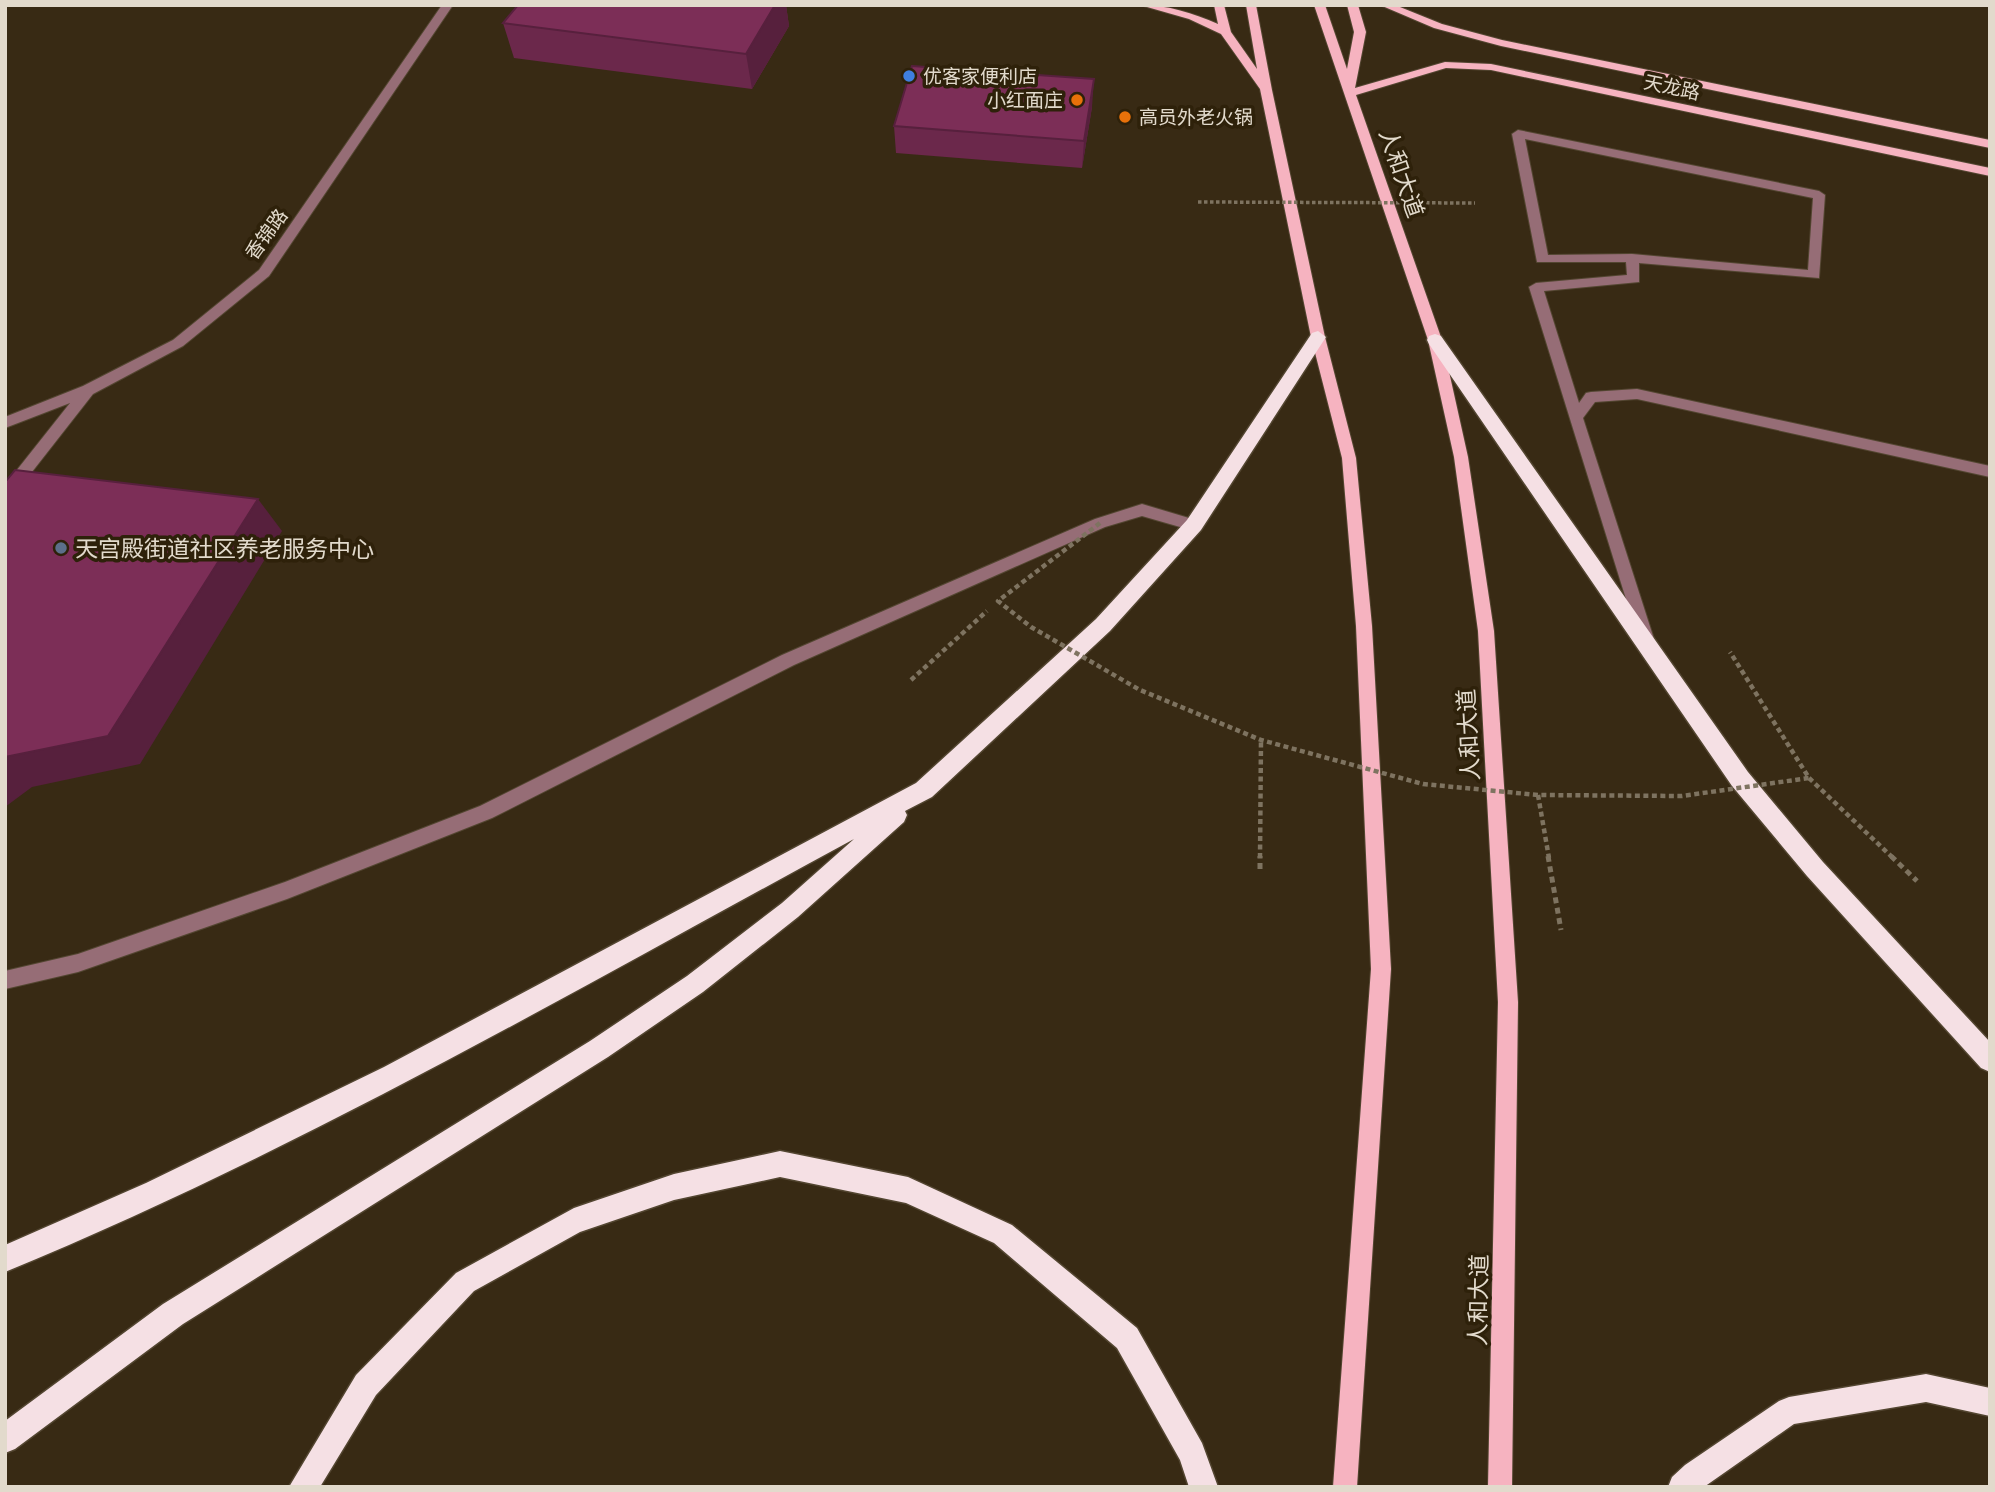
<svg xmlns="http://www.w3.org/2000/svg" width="1995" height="1492" font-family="Raleway,'Noto Sans SC',sans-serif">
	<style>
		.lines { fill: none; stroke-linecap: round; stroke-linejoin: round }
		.minor-casing { stroke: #534631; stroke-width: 2 }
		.major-casing { stroke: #534631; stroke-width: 2 }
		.highway-casing { stroke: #534631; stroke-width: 3 }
		.path-far1 { stroke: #7e7360; stroke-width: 4.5; stroke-dasharray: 5 3.5; stroke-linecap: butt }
		.path { stroke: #7e7360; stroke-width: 5; stroke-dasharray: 6 4.5; stroke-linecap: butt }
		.minor { fill: #966d76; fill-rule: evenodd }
		.major { fill: #f6b3c0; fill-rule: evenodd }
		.highway { fill: #f5e0e4; fill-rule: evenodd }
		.path-bridge-far1 { stroke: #7e7360; stroke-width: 3.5; stroke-dasharray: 3.5 2.5; stroke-linecap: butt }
		.path-bridge { stroke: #7e7360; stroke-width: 4.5; stroke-dasharray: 5 3.5; stroke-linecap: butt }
		.wall { fill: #6b284b }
		.shaded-wall { fill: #57203d }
		.building { fill: #7c2e57; stroke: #57203d; stroke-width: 2 }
		.shop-dot { fill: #3f7fe0; stroke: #2e210a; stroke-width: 2.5 }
		.food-dot { fill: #e8710a; stroke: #2e210a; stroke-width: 2.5 }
		.service-dot { fill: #5c6f8a; stroke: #2e210a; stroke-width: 2.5 }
		.labels { text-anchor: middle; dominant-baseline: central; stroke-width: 7; stroke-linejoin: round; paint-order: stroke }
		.far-poi-label { font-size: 19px; fill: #e2dacc; stroke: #2e210a; text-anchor: start }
		.far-street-label { font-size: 19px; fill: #e2dacc; stroke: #2e210a }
		.street-label { font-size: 23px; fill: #e2dacc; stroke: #2e210a }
		.poi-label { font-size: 23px; fill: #e2dacc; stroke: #2e210a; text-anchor: start }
	</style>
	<rect width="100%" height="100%" fill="#382a14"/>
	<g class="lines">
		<g class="minor-casing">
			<path id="minor" d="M 442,5 L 453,5 L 269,276 L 183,346 L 93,394 L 10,500 L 5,502 L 5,485 L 70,403 L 5,428 L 5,417 L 83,386 L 173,340 L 259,270 Z
				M 1518,130 L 1819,191 L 1825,195 L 1819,278 L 1639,263 L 1639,282 L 1544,291 L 1579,403 L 1586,393 L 1591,392 L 1637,389 L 1990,466 L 1990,477 L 1637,399 L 1595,402 L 1583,418 L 1654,639 L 1652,644 L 1640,644 L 1529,287 L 1536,283 L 1627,275 L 1626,262 L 1537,262 L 1512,134 ZM 1525,139 L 1813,198 L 1808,270 L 1632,254 L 1548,255 Z
				M 1142,504 L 1199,521 L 1202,525 L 1194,531 L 1142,516 L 1105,527 L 794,665 L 492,818 L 287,899 L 78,972 L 5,989 L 5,971 L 78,954 L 285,882 L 480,806 L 782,655 L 1095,519 Z"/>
		</g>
		<g class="major-casing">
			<path id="major" d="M 1140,5 C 1168,5 1193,13 1218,24 L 1214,5 L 1224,5 L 1231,32 L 1257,69 L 1246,5 L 1256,5 L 1272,90 L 1325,337 L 1356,458 L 1372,626 L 1391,969 L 1357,1487 L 1333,1487 L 1371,969 L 1356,626 L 1342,458 L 1311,337 L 1260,89 L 1221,34 L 1189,19 Z
				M 1314,5 L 1325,5 L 1347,69 L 1354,32 L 1347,5 L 1358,5 L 1366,32 L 1355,88 L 1445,62 L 1491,64 L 1990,168 L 1990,176 L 1491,70 L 1446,68 L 1356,95 L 1442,340 L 1468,457 L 1494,631 L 1518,1002 L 1512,1487 L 1488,1487 L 1498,1002 L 1478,631 L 1454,457 L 1428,340 Z
				M 1380,5 L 1395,5 L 1442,24 L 1502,40 L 1990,140 L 1990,148 L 1501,46 L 1434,28 Z"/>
		</g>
		<g class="highway-casing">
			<path id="highway" d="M 1318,331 L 1326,337 L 1201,530 L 1110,631 L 932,797 L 905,811 L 907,815 L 904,822 L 798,917 L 703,992 L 608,1057 L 183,1324 L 15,1449 L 5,1453 L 5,1421 L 163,1304 L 590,1041 L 687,976 L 782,903 L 854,839 C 575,990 299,1151 5,1272 L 5,1245 L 146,1183 L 384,1067 L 916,783 L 1096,619 L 1187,520 L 1312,333 Z
				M 1435,334 L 1441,336 L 1748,772 L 1823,862 L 1990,1042 L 1990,1072 L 1981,1068 L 1807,876 L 1732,786 L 1429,344 L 1427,340 L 1429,336 Z
				M 780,1151 L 908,1177 L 1012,1225 L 1137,1328 L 1202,1443 L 1218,1487 L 1189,1487 L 1180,1460 L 1117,1348 L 994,1243 L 906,1203 L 780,1177 L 674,1200 L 580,1232 L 474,1291 L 376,1395 L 320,1487 L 289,1487 L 356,1375 L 456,1273 L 574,1208 L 674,1174 Z
				M 1926,1374 L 1990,1388 L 1990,1416 L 1926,1402 L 1794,1424 L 1704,1487 L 1668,1487 L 1672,1477 L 1685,1465 L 1779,1401 L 1789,1397 Z"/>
		</g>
		<path class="path-far1" d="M 911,680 L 987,611
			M 1809,778 L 1893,858
			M 1538,795 L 1549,858
			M 1260,858 L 1261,740"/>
		<path class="path" d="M 1548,856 L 1561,930
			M 1891,856 L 1917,881
			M 1260,869 L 1260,856"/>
		<use href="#minor" class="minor"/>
		<use href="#major" class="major"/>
		<use href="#highway" class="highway"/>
		<path class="path-bridge-far1" d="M 1198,202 L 1475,203"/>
		<path class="path-bridge" d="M 1100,523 L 998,601 L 1031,627 L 1140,690 L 1261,740 L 1423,784 L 1538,795 L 1682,796 L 1809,778 L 1730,652"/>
	</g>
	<path class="wall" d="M 518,5 L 786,5 L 789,26 L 752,89 L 514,58 L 503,23 Z
		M 1092,107 L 1082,168 L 896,153 L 894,126 Z"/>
	<path class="shaded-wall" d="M 775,5 L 786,5 L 789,26 L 752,89 L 746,54 Z
		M 1094,79 L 1092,107 L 1082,168 L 1084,141 Z
		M 258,499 L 282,531 L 140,764 L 32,787 L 5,807 L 5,735 Z"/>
	<path class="building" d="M 518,5 L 775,5 L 746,54 L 503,23 Z
		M 912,66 L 1094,79 L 1084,141 L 894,126 Z
		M 15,470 L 258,499 L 108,736 L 5,757 L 5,482 Z"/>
	<circle class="shop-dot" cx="909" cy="76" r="7"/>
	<g class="food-dot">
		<circle cx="1077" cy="100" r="7"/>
		<circle cx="1125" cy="117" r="7"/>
	</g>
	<circle class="service-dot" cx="61" cy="548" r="7"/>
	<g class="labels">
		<g class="far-poi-label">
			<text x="923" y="76">优客家便利店</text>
			<text x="1063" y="100" text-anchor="end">小红面庄</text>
			<text x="1139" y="117">高员外老火锅</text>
		</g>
		<g class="far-street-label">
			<text transform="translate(1672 87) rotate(12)">天龙路</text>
			<text transform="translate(266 234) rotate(-54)">香锦路</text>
		</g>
		<g class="street-label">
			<text transform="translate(1402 173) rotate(71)">人和大道</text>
			<text transform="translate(1468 735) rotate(-93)">人和大道</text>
			<text transform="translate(1478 1300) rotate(-89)">人和大道</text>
		</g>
		<g class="poi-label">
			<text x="75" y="548">天宫殿街道社区养老服务中心</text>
		</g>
	</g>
	<rect width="1995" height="1492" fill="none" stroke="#e2dacc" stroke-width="14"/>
</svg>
